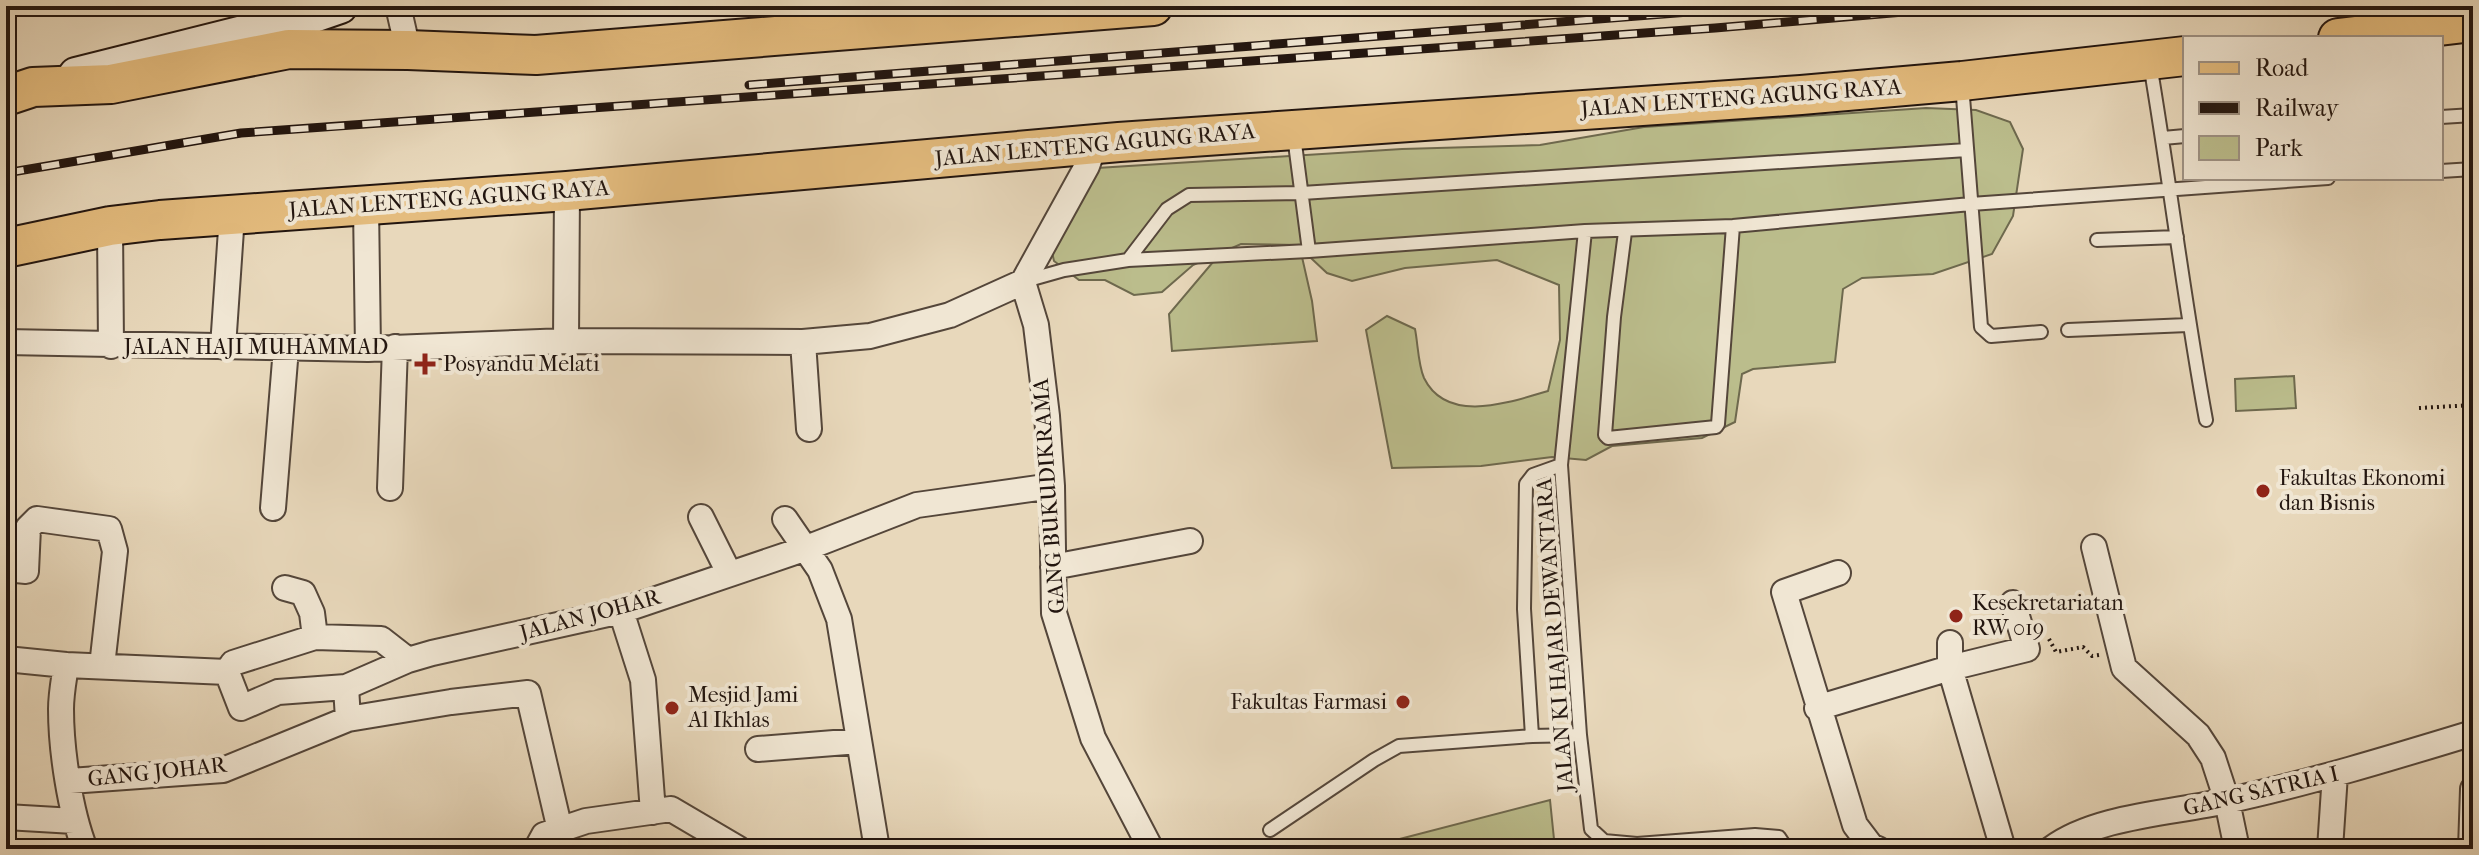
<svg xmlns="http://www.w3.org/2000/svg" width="2479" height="855" font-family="'IM FELL French Canon',serif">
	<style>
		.green { fill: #bbbd8c; stroke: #6e694e; stroke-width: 2 }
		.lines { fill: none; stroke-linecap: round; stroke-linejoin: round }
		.lane-casing { stroke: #54463a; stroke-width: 16 }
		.street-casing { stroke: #54463a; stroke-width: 28 }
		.secondary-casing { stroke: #22150f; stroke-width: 38 }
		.primary-casing { stroke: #22150f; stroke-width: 42 }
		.path { stroke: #22150f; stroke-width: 4; stroke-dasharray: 2 4; stroke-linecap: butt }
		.lane { stroke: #f0e6d3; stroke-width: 12 }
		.street { stroke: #f0e6d3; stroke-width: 24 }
		.secondary { stroke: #f0e6d3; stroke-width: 34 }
		.primary { stroke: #e4bc7e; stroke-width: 38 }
		.rail-casing { stroke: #22150f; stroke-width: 9 }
		.rail { stroke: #f0e6d3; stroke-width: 6; stroke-dasharray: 18; stroke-linecap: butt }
		.poi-dot { fill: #8f2418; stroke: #f0e6d3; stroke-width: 3 }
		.labels { text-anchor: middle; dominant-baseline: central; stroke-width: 8; stroke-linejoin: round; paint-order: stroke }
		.street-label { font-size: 22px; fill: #22150f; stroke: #f0e6d3 }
		.poi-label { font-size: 22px; fill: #22150f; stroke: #f0e6d3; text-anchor: start }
	</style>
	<rect width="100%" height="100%" fill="#e8d8bb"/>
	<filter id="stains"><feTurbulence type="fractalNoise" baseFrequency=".0025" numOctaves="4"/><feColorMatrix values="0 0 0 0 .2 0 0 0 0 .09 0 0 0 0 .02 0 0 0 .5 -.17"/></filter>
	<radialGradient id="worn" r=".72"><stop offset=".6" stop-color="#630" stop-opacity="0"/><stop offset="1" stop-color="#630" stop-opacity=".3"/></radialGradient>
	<path class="green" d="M 1926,108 L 1976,110 L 2010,122 L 2023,149 L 2013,216 L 1992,254 L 1933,274 L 1862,278 L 1843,289 L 1835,362 L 1753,369 L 1742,374 L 1735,422 L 1702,438 L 1612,446 L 1586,460 L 1552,457 L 1481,466 L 1392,468 L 1366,330 L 1387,316 L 1415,329 C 1418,344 1418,364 1424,378 C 1447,425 1510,402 1548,391 L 1560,340 L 1559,285 L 1497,260 L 1405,268 L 1352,281 L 1327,273 L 1297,245 L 1241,244 L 1193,265 L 1162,292 L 1134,295 L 1105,280 L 1079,280 L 1054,261 L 1050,243 L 1097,168 L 1402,149 L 1540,145 L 1644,127 Z
		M 1302,257 L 1312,301 L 1317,341 L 1172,351 L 1169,314 L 1213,262 Z
		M 2294,376 L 2296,408 L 2236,411 L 2235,379 Z
		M 1550,800 L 1555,849 L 1361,849 Z"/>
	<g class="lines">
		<g class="lane-casing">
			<path id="lane" d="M 2150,64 C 2170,182 2184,301 2206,420
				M 1962,84 L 1981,327 L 1991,336 L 2041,332
				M 2441,117 L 2473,115
				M 1294,136 L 1309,251
				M 2163,138 L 2185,136
				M 2441,171 L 2473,169
				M 1585,231 L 1561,465 L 1580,735 L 1591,829 L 1604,841 L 1637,844 L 1755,835 L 1779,837 L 1787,849
				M 1625,232 L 1614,317 L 1605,435 L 1608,438 L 1716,427 L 1718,424 L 1733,226
				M 2097,240 L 2177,237
				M 1128,260 L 1167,209 L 1189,195 L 1302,193 L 1967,150
				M 1025,281 L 1064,270 L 1128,260 L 1309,251 L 1585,231 L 1733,226 L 1971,204 L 2328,178
				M 2068,330 L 2188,325
				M 1532,736 L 1524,609 L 1526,484 L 1533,475 L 1561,465
				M 1270,830 L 1374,760 L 1399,746 L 1532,736 L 1580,735"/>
		</g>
		<g class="street-casing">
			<path id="street" d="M 398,6 L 408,50
				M 1095,144 L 1087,166 L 1023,282 L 1036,325 L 1047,416 L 1052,486 L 1054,613 L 1093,738 L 1151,849
				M 366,206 L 368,349
				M 110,226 L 111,346
				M 566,341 L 567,191
				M 6,342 L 368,349 L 566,341 L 803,342 L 870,336 L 950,315 L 1023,282
				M 803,342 L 809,429
				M 223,347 L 232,215
				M 390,488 L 395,347
				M 273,508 L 286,348
				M 701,517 L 729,573
				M 785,519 L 820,570 L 839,619 L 877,849
				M 2094,547 L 2124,668 L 2198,735 L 2213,758 L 2227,801 L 2237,849
				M 1053,567 L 1190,541
				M 6,569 L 26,571 L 28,528 L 37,519 L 109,529 L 115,551 L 102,666
				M 1838,573 L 1784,592 L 1855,825 L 1871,846 L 1878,849
				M 285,588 L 303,593 L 312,613 L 315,637
				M 621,611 L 643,680 L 653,812
				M 1950,643 L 1950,668 L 2003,849
				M 6,659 L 66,665 L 227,672 L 241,708 L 278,692 L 346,687
				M 66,665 C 64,679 61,694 61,709 C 61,750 70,811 85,849
				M 227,672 L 233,663 L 315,637 L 381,639 L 408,660
				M 1817,708 L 1950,668 L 2027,649 L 2013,603
				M 348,719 L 451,702 L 528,693 L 560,830
				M 758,749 L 859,741
				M 70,781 L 223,770 L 348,719 L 346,687 L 408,660 L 432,653 L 621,611 L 804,549 L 917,505 L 1052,486
				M 6,817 L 74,821
				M 539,849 L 538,846 L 544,835 L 586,821 L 671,809 L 739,849
				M 2051,849 C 2095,816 2172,813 2226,801 C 2309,783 2391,758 2473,733
				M 2330,849 L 2335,774
				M 2471,849 L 2473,789"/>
		</g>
		<g class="secondary-casing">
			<path id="secondary" d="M 76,75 L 311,16 L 340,6"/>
		</g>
		<g class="primary-casing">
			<path id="primary" d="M 2338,38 L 2473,22
				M 6,96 L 33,87 L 111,84 L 289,49 L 408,50 L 536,55 L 1153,6
				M 6,248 L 110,226 L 160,220 L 567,191 L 1119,142 L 1801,95 L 1962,81 L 2185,56"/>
		</g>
		<path class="path" d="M 2419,408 L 2473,405
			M 2049,639 L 2056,652 L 2083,647 L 2092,656 L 2099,655"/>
		<use href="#lane" class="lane"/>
		<use href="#street" class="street"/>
		<use href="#secondary" class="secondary"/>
		<use href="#primary" class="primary"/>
		<g class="rail-casing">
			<path id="rail" d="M 749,85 L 1767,6
				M 6,173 L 241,133 L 1715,28 L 1974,6"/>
		</g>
		<use href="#rail" class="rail"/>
	</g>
	<g class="poi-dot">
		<path d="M421 352h8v8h8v8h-8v8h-8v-8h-8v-8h8z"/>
		<circle cx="2263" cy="491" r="8"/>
		<circle cx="1956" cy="616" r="8"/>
		<circle cx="1403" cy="702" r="8"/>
		<circle cx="672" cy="708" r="8"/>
	</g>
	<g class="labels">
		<g class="street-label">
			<text transform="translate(1741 98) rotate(-4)">JALAN LENTENG AGUNG RAYA</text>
			<text transform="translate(1095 145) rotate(-5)">JALAN LENTENG AGUNG RAYA</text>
			<text transform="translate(449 199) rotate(-4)">JALAN LENTENG AGUNG RAYA</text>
			<text x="256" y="347">JALAN HAJI MUHAMMAD</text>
			<text transform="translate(1049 496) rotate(-94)">GANG BUKUDIKRAMA</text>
			<text transform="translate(590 615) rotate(-15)">JALAN JOHAR</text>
			<text transform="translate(1555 635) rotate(-94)">JALAN KI HAJAR DEWANTARA</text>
			<text transform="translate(157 772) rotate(-6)">GANG JOHAR</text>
			<text transform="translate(2261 791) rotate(-13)">GANG SATRIA I</text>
		</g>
		<g class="poi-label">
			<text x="443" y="364">Posyandu Melati</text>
			<text x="2279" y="478">Fakultas Ekonomi<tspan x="2279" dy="25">dan Bisnis</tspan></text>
			<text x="1972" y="603">Kesekretariatan<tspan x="1972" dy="25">RW 019</tspan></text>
			<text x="688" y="695">Mesjid Jami<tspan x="688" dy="25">Al Ikhlas</tspan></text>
			<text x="1387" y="702" text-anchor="end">Fakultas Farmasi</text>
		</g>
	</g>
	<rect width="2479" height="855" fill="none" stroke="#e8d8bb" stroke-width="32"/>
	<rect x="8" y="8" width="2463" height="839" fill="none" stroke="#22150f" stroke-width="4"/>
	<rect x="16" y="16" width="2447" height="823" fill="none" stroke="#22150f" stroke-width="2"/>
	<rect x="2183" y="36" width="260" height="144" fill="#f0e6d3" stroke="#9e9285" stroke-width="2"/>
	<rect x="2199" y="62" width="40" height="12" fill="#e4bc7e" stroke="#9e9285" stroke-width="2"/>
	<text x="2255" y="76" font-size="24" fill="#22150f">Road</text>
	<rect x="2199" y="102" width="40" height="12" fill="#22150f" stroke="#9e9285" stroke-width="2"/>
	<text x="2255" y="116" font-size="24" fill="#22150f">Railway</text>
	<rect x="2199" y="136" width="40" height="24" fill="#bbbd8c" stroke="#9e9285" stroke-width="2"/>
	<text x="2255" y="156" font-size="24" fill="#22150f">Park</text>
	<rect width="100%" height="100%" filter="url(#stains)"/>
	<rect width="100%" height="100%" fill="url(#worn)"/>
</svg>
